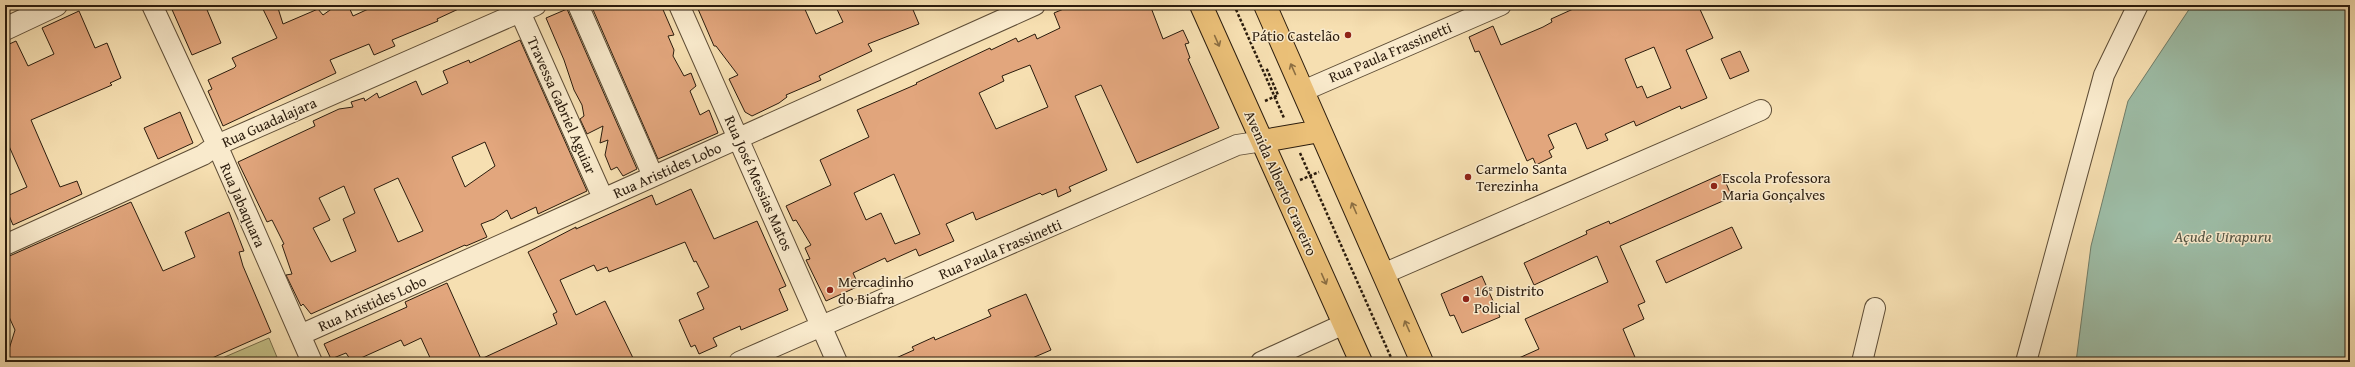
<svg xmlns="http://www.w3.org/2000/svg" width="2355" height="367" font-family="'Gentium Book Plus',serif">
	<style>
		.green { fill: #c4c087; stroke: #786e4a }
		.water { fill: #9dbda7; stroke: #6f7d69 }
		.building { fill: #e2a67d; stroke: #2b1c0d; fill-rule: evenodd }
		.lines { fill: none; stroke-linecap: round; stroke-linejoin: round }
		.minor-casing { stroke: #5e4d36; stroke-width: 22 }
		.tertiary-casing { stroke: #5e4d36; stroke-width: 24 }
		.primary-casing { stroke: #2b1c0d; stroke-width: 24 }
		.path { stroke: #2b1c0d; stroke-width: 2.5; stroke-dasharray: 3 2; stroke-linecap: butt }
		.minor { stroke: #f9eacc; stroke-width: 20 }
		.tertiary { stroke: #f9eacc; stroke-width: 22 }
		.primary { stroke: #ebc078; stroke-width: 22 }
		.oneway { stroke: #8b6e42 }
		.poi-dot { fill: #8f2418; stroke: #f9eacc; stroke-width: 1.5 }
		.labels { text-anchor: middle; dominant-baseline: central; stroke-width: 3; stroke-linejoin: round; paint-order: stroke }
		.poi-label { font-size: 15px; fill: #2b1c0d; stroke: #f9eacc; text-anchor: start }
		.street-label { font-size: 15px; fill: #2b1c0d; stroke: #f9eacc }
		.water-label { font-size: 16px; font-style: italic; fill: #535443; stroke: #f9eacc }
	</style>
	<rect width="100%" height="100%" fill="#f6dfb1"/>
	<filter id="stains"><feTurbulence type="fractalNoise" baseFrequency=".005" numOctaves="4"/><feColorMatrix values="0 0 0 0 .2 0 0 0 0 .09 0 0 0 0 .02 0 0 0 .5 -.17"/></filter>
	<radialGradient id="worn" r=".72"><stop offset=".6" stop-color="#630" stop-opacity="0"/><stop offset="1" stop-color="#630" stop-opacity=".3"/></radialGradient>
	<path class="green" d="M 269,338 L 279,362 L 213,362 Z"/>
	<path class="water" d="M 2194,5 L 2350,5 L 2350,362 L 2076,362 L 2091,246 L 2128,101 L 2190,8 Z"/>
	<path class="building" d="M 170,5 L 205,5 L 221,43 L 192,55 Z
		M 261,5 L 277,5 L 283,24 L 318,9 L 323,15 L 337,5 L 348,5 L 353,16 L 377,5 L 467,5 L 437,19 L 438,21 L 392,40 L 395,46 L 374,55 L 369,44 L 330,60 L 336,73 L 223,126 L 208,91 L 212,89 L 208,80 L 234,68 L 236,66 L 232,58 L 277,38 Z
		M 591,5 L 661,5 L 674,35 L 668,36 L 674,50 L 673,56 L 684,76 L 691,73 L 696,86 L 690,91 L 700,115 L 709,110 L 718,133 L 658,159 Z
		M 708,5 L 803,5 L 816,34 L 843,22 L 835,5 L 911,5 L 919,24 L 868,44 L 872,51 L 819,76 L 821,80 L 786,95 L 787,97 L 779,103 L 752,116 L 745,112 L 729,79 L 738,75 L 716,46 L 714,46 L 698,9 Z
		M 1073,5 L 1150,5 L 1163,39 L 1183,30 L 1189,43 L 1185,44 L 1190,58 L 1188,59 L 1219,128 L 1137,163 L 1101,85 L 1075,96 L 1107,170 L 1069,187 L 1071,191 L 1058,197 L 1056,189 L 1042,195 L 1040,193 L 976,220 L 973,212 L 946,224 L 954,241 L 919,256 L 916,249 L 887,262 L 885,258 L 853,273 L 859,286 L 826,301 L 806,260 L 810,259 L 805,248 L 811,245 L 796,220 L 793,221 L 786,206 L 831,185 L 820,160 L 869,137 L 857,110 L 917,84 L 916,83 L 990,48 L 991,50 L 1016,38 L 1018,42 L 1035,34 L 1037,39 L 1060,28 L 1054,13 ZM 1030,65 L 1048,107 L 996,129 L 979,93 L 1004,81 L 1002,76 ZM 894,174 L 920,234 L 895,244 L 881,213 L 866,220 L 854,193 Z
		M 1582,5 L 1698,5 L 1713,38 L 1686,50 L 1707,98 L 1681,109 L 1680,106 L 1636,126 L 1634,121 L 1605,134 L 1608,140 L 1587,149 L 1576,123 L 1548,135 L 1554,148 L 1549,151 L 1552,157 L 1536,165 L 1533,158 L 1527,161 L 1479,51 L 1475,52 L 1469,37 L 1493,26 L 1501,45 L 1543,27 L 1552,22 L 1551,19 ZM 1654,47 L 1671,88 L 1647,98 L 1642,86 L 1637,88 L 1625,59 Z
		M 567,9 L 637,169 L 623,176 L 617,167 L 611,170 L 605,155 L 608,140 L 600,143 L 603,126 L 587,134 L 580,119 L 584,116 L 582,105 L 574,90 L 564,60 L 546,18 Z
		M 79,11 L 95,48 L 107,43 L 121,78 L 110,83 L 112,85 L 31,120 L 60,187 L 77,181 L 82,194 L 13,225 L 5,206 L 5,197 L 27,187 L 5,137 L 5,46 L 16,41 L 28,66 L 54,54 L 42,28 Z
		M 520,40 L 587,191 L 538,214 L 536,207 L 511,219 L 507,210 L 494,219 L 481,224 L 487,237 L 466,246 L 465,245 L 311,314 L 303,304 L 301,306 L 286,275 L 292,274 L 282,245 L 284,244 L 272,220 L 267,222 L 238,162 L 315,126 L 313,121 L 339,109 L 353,107 L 351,102 L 364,98 L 365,101 L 377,93 L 379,98 L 416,81 L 422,95 L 448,83 L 443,71 L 469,60 L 470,63 ZM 485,142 L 495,166 L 465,187 L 452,157 ZM 398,178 L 423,231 L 398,242 L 374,189 ZM 344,186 L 355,213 L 343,219 L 356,251 L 331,262 L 313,228 L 330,220 L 319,198 Z
		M 1740,51 L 1749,71 L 1730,79 L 1721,59 Z
		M 180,112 L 193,143 L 158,159 L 144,128 Z
		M 1722,174 L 1732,197 L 1620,246 L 1645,302 L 1638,305 L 1644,319 L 1623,329 L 1637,362 L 1510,362 L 1539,349 L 1525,319 L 1608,282 L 1597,256 L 1534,285 L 1524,263 L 1587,234 L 1586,231 L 1609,221 L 1610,224 Z
		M 691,189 L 714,239 L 757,221 L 786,286 L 779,289 L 788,310 L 741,330 L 740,326 L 713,338 L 717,346 L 699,354 L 695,345 L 691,347 L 679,320 L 704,309 L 697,293 L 709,287 L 696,261 L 694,262 L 685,242 L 609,272 L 607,267 L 597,271 L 594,265 L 560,280 L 576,315 L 605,301 L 635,362 L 432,362 L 421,338 L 404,346 L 401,340 L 352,362 L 346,353 L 331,359 L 324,344 L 407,307 L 405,302 L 447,283 L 481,359 L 557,324 L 553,314 L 557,312 L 528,252 L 576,227 L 576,229 L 652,195 L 656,205 Z
		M 131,202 L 163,271 L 195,257 L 185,232 L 229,212 L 244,251 L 239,252 L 243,266 L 271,332 L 203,362 L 5,362 L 15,330 L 5,308 L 5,258 Z
		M 1732,227 L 1742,248 L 1666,283 L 1656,261 Z
		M 1482,276 L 1500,317 L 1462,333 L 1454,315 L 1450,316 L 1441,294 Z
		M 1026,294 L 1051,350 L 1023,362 L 887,362 L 914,350 L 912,347 L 934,337 L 935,340 L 991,316 L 988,310 Z"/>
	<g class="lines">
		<g class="minor-casing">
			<path id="minor" d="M 152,5 L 217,145 L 312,362
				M 578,5 L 653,176
				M 679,5 L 837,362
				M 520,12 L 603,198
				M 1303,91 L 1501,5
				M 5,245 L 203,155 L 217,145 L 536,5
				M 1383,274 L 1761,110
				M 300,335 L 1035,5
				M 739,362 L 1237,145 L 1263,141
				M 1261,362 L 1344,324
				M 1862,362 L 1875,308
				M 2026,362 L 2104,75 L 2138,5"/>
		</g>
		<g class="tertiary-casing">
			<path id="tertiary" d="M 5,29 L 56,5"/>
		</g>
		<g class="primary-casing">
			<path id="primary" d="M 1201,5 L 1361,362
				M 1265,5 L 1422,362
				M 1263,141 L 1320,131"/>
		</g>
		<path class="path" d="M 1234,5 L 1284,118
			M 1265,101 L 1278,95 L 1266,67
			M 1300,153 L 1393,362
			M 1300,180 L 1319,172"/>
		<use href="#minor" class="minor"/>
		<use href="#tertiary" class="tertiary"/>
		<use href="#primary" class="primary"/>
	</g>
	<defs><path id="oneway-shaft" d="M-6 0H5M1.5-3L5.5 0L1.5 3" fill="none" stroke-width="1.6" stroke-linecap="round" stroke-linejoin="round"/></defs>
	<g class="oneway">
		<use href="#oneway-shaft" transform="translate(1217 41) rotate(66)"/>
		<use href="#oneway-shaft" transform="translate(1293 69) rotate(-114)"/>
		<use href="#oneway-shaft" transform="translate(1354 208) rotate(-114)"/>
		<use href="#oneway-shaft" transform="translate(1324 279) rotate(66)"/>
		<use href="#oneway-shaft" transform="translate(1407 326) rotate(-114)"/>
	</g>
	<g class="poi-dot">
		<circle cx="1348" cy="35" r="4"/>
		<circle cx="1468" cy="177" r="4"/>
		<circle cx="1714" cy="186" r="4"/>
		<circle cx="830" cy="290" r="4"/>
		<circle cx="1466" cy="299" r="4"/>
	</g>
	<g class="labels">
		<g class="poi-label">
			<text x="1340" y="35" text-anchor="end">Pátio Castelão</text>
			<text x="1476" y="168">Carmelo Santa<tspan x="1476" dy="17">Terezinha</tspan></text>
			<text x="1722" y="177">Escola Professora<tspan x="1722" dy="17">Maria Gonçalves</tspan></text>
			<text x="838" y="281">Mercadinho<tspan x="838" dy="17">do Biafra</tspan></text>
			<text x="1474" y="290">16º Distrito<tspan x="1474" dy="17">Policial</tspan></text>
		</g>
		<g class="street-label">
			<text transform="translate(1390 52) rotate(-23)">Rua Paula Frassinetti</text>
			<text transform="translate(562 105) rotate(66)">Travessa Gabriel Aguiar</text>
			<text transform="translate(269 122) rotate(-24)">Rua Guadalajara</text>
			<text transform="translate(667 170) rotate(-24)">Rua Aristides Lobo</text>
			<text transform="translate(759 183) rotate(66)">Rua José Messias Matos</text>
			<text transform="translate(1281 183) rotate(66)">Avenida Alberto Craveiro</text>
			<text transform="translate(243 205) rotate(66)">Rua Jabaquara</text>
			<text transform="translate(1000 249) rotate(-23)">Rua Paula Frassinetti</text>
			<text transform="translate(372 303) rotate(-24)">Rua Aristides Lobo</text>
		</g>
		<g class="water-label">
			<text x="2223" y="236">Açude Uirapuru</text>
		</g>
	</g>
	<rect width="2355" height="367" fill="none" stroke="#f6dfb1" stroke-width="20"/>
	<rect x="6" y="6" width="2343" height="355" fill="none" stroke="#2b1c0d" stroke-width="2"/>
	<rect x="10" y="10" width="2335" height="347" fill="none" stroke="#2b1c0d"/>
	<rect width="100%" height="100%" filter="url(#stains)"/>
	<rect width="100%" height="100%" fill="url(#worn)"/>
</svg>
